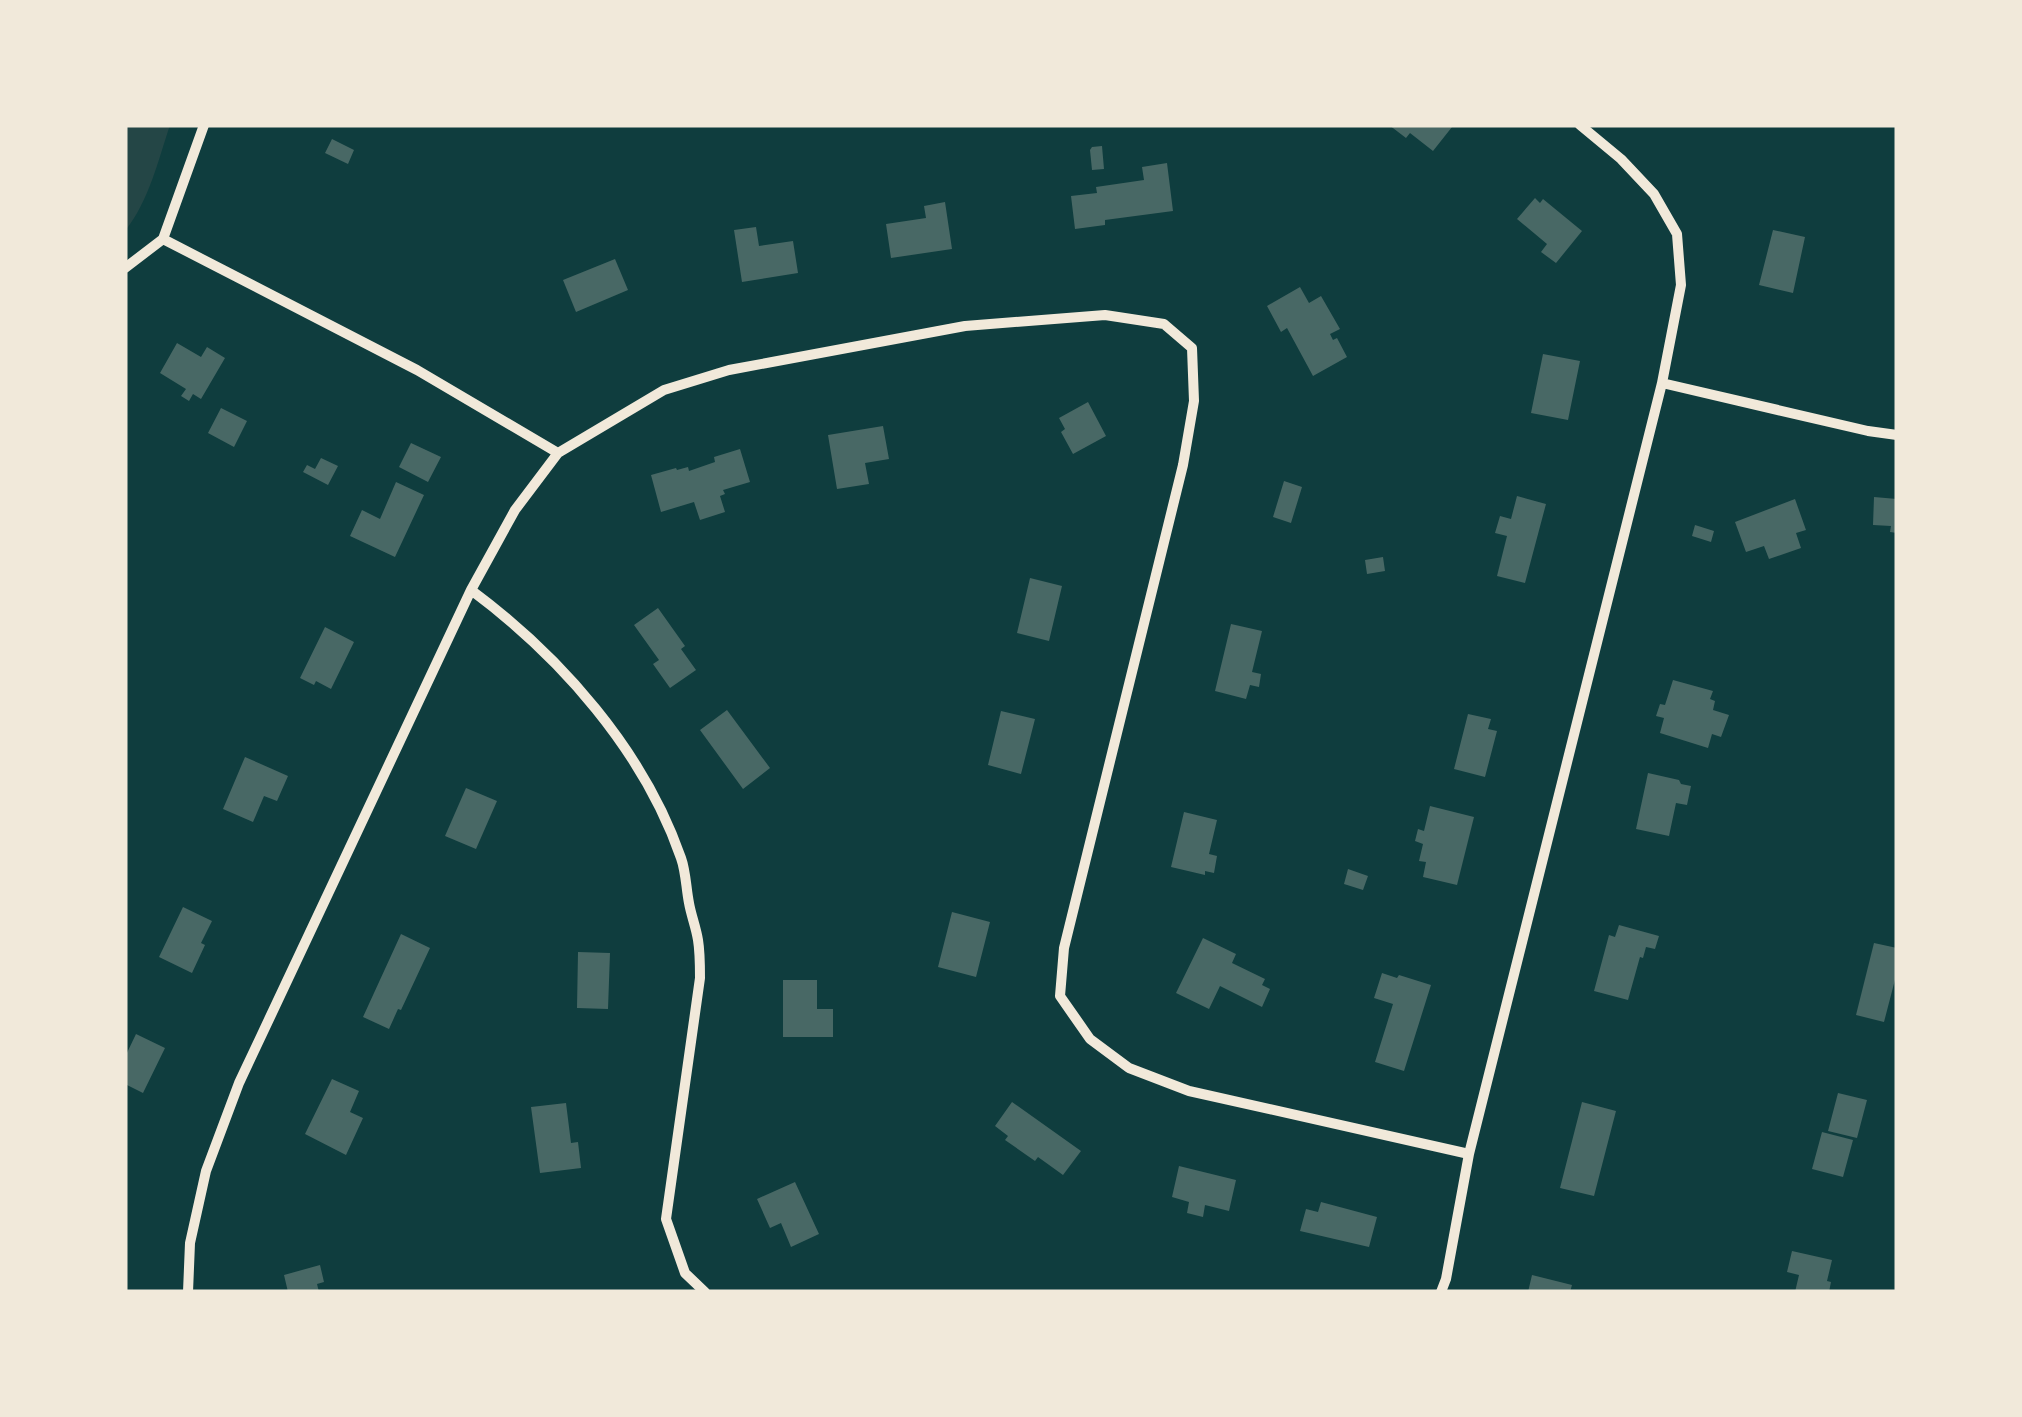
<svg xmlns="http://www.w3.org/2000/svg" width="2022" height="1417" font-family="'Nunito Sans',sans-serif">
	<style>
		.green { fill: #244646 }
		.building { fill: #486865 }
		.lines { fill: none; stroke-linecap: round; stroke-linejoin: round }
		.minor { stroke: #f1e9da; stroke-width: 10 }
	</style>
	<rect width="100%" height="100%" fill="#0f3d3e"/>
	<path class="green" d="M 125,125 L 170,125 C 158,161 149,201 125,231 Z"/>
	<path class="building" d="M 1389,125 L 1450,125 L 1452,127 L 1433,151 L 1410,133 L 1406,138 Z
		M 332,139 L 354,150 L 348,164 L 325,153 Z
		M 1102,146 L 1104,169 L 1092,170 L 1090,150 L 1092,147 Z
		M 1167,163 L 1173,211 L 1105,220 L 1105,225 L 1075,229 L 1071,196 L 1097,193 L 1096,187 L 1144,180 L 1142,167 Z
		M 1535,198 L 1540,203 L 1543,199 L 1582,231 L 1556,263 L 1541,252 L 1547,244 L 1517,219 Z
		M 945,202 L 952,249 L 891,258 L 886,224 L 926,218 L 924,206 Z
		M 756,227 L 759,246 L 793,241 L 798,273 L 742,282 L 734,230 Z
		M 1773,230 L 1805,237 L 1793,293 L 1759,285 Z
		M 615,259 L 628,290 L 576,312 L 563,280 Z
		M 1300,287 L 1309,303 L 1321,296 L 1340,329 L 1330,334 L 1333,340 L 1337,338 L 1347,357 L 1313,376 L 1287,328 L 1281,332 L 1267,306 Z
		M 177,343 L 201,357 L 207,347 L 225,358 L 201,399 L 193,394 L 189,401 L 181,396 L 186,389 L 160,373 Z
		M 1543,354 L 1580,361 L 1568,420 L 1531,413 Z
		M 1088,402 L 1106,436 L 1073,454 L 1061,432 L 1065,429 L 1059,418 Z
		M 221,408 L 247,421 L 234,447 L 208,433 Z
		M 883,426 L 889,459 L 865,463 L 869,484 L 837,489 L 828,435 Z
		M 411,443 L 441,457 L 428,482 L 399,467 Z
		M 740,449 L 750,482 L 723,490 L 725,494 L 720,496 L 725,512 L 700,520 L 694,502 L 661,512 L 651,475 L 676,468 L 677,470 L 688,467 L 689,471 L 715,462 L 714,457 Z
		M 321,458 L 338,466 L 328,485 L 303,472 L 307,465 L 315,469 Z
		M 1284,481 L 1302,487 L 1291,523 L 1273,517 Z
		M 396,482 L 424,495 L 395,557 L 350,536 L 362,510 L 380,519 Z
		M 1517,496 L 1546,504 L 1525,583 L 1497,576 L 1507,536 L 1495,533 L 1500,516 L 1511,519 Z
		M 1874,497 L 1897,499 L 1897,533 L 1890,532 L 1891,526 L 1873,525 Z
		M 1795,499 L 1806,530 L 1796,533 L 1801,548 L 1769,559 L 1764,546 L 1746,552 L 1735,522 Z
		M 1695,525 L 1714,531 L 1711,542 L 1692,536 Z
		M 1383,557 L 1385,571 L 1367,574 L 1365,560 Z
		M 1030,578 L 1062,586 L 1049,641 L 1017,633 Z
		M 658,608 L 685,646 L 681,649 L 696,670 L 670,688 L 653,664 L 659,660 L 634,625 Z
		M 1231,624 L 1262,631 L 1252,672 L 1261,674 L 1259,687 L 1250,685 L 1246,699 L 1215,691 Z
		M 325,627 L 354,642 L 331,689 L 316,681 L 314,685 L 300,678 Z
		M 1673,680 L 1713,691 L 1710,699 L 1715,701 L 1713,710 L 1729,715 L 1721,737 L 1712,734 L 1708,748 L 1660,733 L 1664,718 L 1656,716 L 1660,704 L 1665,705 Z
		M 727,710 L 770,768 L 743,789 L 700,730 Z
		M 1001,711 L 1035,719 L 1021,774 L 988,765 Z
		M 1468,714 L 1491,719 L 1488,729 L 1497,731 L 1485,777 L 1454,769 Z
		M 245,757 L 288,776 L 277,801 L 264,796 L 253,822 L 223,809 Z
		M 1648,773 L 1679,780 L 1681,784 L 1691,786 L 1687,805 L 1676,803 L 1669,836 L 1636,829 Z
		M 466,788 L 497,801 L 476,849 L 445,836 Z
		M 1430,806 L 1474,817 L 1457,885 L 1423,877 L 1426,862 L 1419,861 L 1423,844 L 1415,841 L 1418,829 L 1424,831 Z
		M 1184,812 L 1217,820 L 1209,854 L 1217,856 L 1214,873 L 1205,871 L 1205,875 L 1171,867 Z
		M 1348,869 L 1368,876 L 1363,890 L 1344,884 Z
		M 183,907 L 212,921 L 201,943 L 205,945 L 192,973 L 159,957 Z
		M 952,912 L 990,922 L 976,977 L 938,967 Z
		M 1619,925 L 1659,936 L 1655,949 L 1646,947 L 1643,958 L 1640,957 L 1628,1000 L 1594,991 L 1609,935 L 1615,937 Z
		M 401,934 L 430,948 L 401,1010 L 398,1009 L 389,1029 L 363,1017 Z
		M 1203,938 L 1236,954 L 1232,963 L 1265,979 L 1262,985 L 1270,989 L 1262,1007 L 1220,986 L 1209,1009 L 1176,993 Z
		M 1874,943 L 1897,948 L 1897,972 L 1884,1022 L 1856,1015 Z
		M 578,952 L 610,953 L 608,1009 L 577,1008 Z
		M 1382,973 L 1397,978 L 1399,975 L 1431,985 L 1404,1071 L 1375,1062 L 1393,1004 L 1374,998 Z
		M 783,980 L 817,980 L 817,1009 L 833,1009 L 833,1037 L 783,1037 Z
		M 136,1034 L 165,1048 L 143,1093 L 125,1084 L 125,1057 Z
		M 332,1079 L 359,1091 L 350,1112 L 363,1118 L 346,1155 L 305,1134 Z
		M 1838,1093 L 1867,1100 L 1857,1138 L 1828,1131 Z
		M 1012,1102 L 1081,1151 L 1063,1175 L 1038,1157 L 1035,1161 L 1005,1140 L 1008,1136 L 995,1126 Z
		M 1582,1102 L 1616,1111 L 1594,1196 L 1560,1188 Z
		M 566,1103 L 571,1143 L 578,1142 L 581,1168 L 540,1173 L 531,1107 Z
		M 1822,1132 L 1853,1140 L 1843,1177 L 1812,1169 Z
		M 1179,1166 L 1236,1180 L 1229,1211 L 1205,1205 L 1203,1217 L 1187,1213 L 1189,1202 L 1172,1197 Z
		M 795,1182 L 819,1234 L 791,1247 L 781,1223 L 770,1228 L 757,1199 Z
		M 1321,1202 L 1377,1217 L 1369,1247 L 1300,1231 L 1306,1209 L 1318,1212 Z
		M 1792,1251 L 1832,1260 L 1827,1281 L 1831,1282 L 1829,1292 L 1795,1292 L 1799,1275 L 1787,1272 Z
		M 320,1265 L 324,1282 L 317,1284 L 319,1292 L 288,1292 L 284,1275 Z
		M 1532,1275 L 1572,1285 L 1570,1292 L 1528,1292 Z"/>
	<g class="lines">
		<path class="minor" d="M 163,239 L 417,370 L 558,453
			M 125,268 L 163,239 L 204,125
			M 1662,383 L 1868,431 L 1897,435
			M 471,590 C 561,657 644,751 681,858 C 686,872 686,888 689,903 C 691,915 696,927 698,940 C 700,952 700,965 700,978 L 666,1219 L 685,1273 L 705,1292
			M 188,1292 L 190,1243 L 206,1171 L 239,1083 L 471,590 L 515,510 L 558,453 L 664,390 L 729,370 L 965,326 L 1105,315 L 1164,324 L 1192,348 L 1194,401 L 1183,465 L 1064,948 L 1060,996 L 1090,1039 L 1129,1068 L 1189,1091 L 1469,1154
			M 1441,1292 L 1446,1279 L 1469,1154 L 1662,383 L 1681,285 L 1677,234 L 1654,194 L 1621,159 L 1580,125"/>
	</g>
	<rect width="2022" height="1417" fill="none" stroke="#f1e9da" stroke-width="255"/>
</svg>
